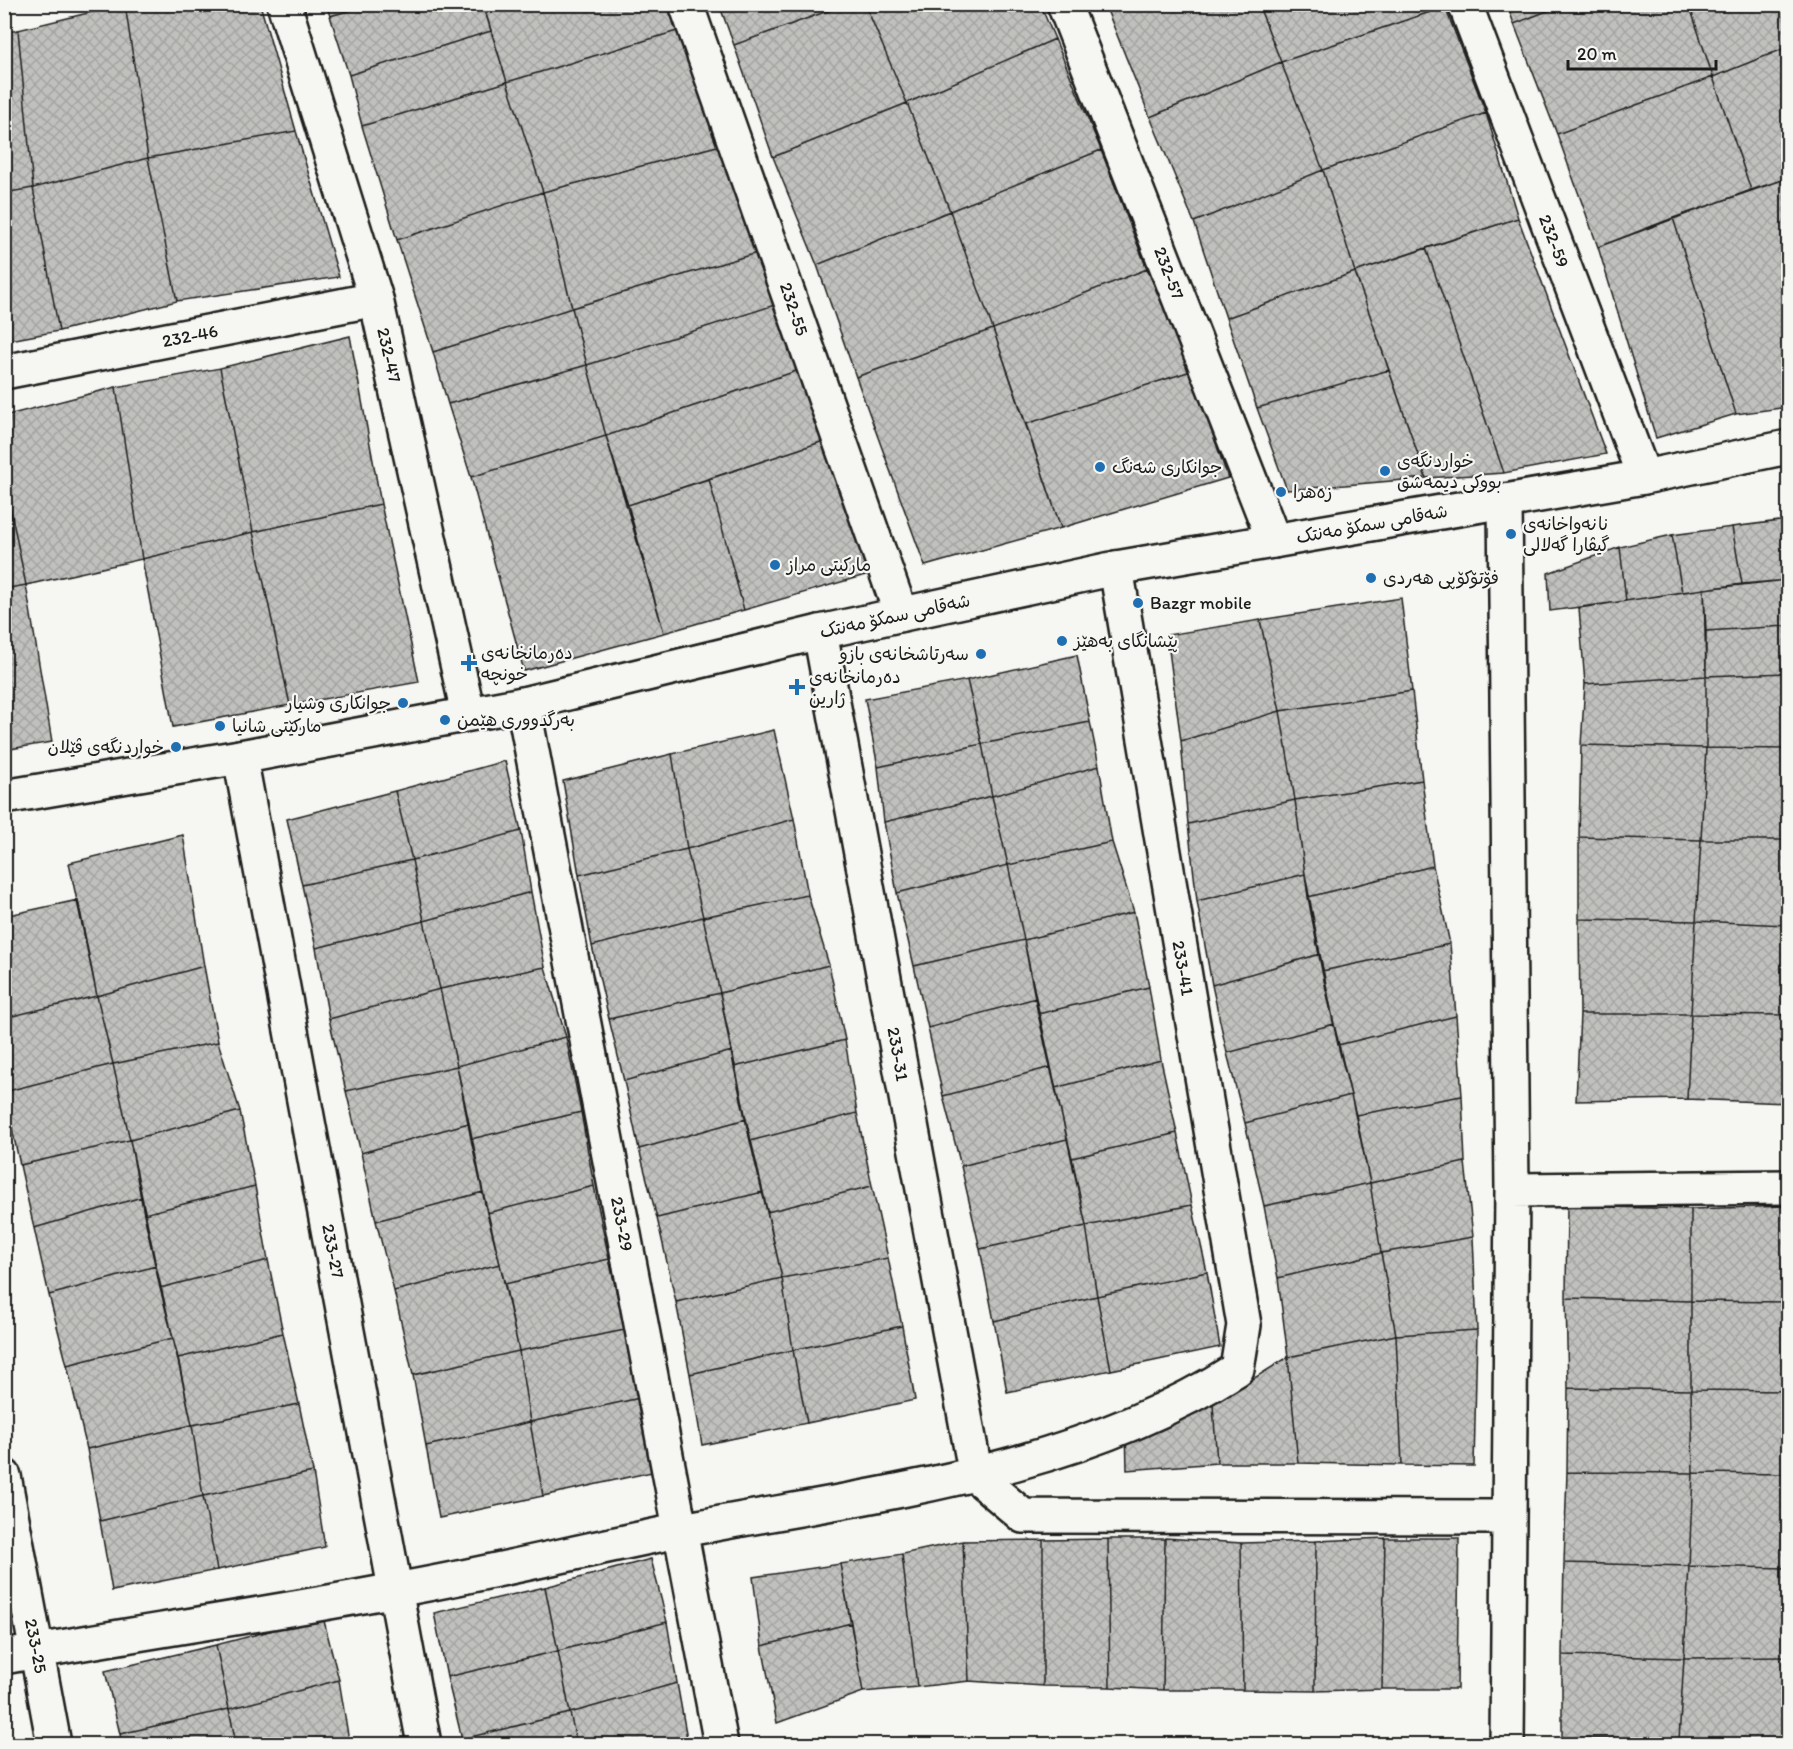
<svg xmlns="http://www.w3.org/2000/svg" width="1793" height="1749" font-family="Itim,'Playpen Sans Arabic',sans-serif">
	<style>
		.building { fill: url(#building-cross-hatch); stroke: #1c1c1c; stroke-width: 1.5 }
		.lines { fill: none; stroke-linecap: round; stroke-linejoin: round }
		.minor-casing { stroke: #1c1c1c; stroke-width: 38 }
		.secondary-casing { stroke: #1c1c1c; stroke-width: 38 }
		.minor { stroke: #f6f6f2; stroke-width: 33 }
		.secondary { stroke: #f6f6f2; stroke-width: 33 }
		.poi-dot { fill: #1f6fb2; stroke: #f6f6f2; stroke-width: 2 }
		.labels { text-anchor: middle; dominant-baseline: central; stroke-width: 4.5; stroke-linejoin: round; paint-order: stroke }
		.street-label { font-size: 18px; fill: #1c1c1c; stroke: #f6f6f2 }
		.poi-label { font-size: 18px; fill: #1c1c1c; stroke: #f6f6f2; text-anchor: start }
	</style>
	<defs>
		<pattern id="building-cross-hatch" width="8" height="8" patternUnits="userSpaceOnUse" patternTransform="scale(1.5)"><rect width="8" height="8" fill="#c0c0bd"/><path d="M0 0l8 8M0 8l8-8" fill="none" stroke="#a4a4a2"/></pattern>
	</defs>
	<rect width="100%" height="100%" fill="#f6f6f2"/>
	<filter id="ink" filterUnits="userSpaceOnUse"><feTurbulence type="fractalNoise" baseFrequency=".0167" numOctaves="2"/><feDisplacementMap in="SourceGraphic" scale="12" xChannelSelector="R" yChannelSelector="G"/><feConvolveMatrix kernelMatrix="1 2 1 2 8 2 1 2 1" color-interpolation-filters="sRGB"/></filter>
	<g filter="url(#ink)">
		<path class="building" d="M 125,4 L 260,4 L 296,131 L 148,158 Z
			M 125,4 L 148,158 L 33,188 L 18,30 Z
			M 326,4 L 373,4 L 330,16 Z
			M 373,4 L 483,4 L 491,31 L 349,75 L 330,16 Z
			M 483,4 L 667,4 L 677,31 L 507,82 Z
			M 719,4 L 847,4 L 734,45 Z
			M 847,4 L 865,4 L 907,103 L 773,157 L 734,45 Z
			M 865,4 L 1040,4 L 1055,39 L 907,103 Z
			M 1258,4 L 1281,62 L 1150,117 L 1105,5 Z
			M 1258,4 L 1443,4 L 1445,7 L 1281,62 Z
			M 1507,4 L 1565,4 L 1514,24 Z
			M 1565,4 L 1689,4 L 1713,77 L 1557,134 L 1514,24 Z
			M 1689,4 L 1788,4 L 1788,47 L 1713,77 Z
			M 1445,7 L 1486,113 L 1323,170 L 1281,62 Z
			M 18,30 L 33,188 L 4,193 L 4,33 Z
			M 491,31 L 507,82 L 362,126 L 349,75 Z
			M 677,31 L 721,145 L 543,192 L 507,82 Z
			M 1055,39 L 1101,150 L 950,211 L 907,103 Z
			M 1788,47 L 1788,178 L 1751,190 L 1713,77 Z
			M 1281,62 L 1323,170 L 1194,222 L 1150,117 Z
			M 1713,77 L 1751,190 L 1598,247 L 1557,134 Z
			M 507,82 L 543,192 L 397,240 L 362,126 Z
			M 907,103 L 950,211 L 817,265 L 773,157 Z
			M 1486,113 L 1518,218 L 1355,272 L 1323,170 Z
			M 296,131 L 339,277 L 177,301 L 148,158 Z
			M 721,145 L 760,252 L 572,308 L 543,192 Z
			M 1101,150 L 1147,269 L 993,329 L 950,211 Z
			M 148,158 L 177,301 L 59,331 L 33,188 Z
			M 1323,170 L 1355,272 L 1226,318 L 1194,222 Z
			M 1788,178 L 1788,407 L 1736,414 L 1673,218 Z
			M 33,188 L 59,331 L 4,341 L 4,193 Z
			M 543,192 L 572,308 L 433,352 L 397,240 Z
			M 950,211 L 993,329 L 856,377 L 817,265 Z
			M 1518,218 L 1606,454 L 1504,473 L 1426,248 Z
			M 1673,218 L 1736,414 L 1656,438 L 1598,247 Z
			M 1426,248 L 1504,473 L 1426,478 L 1355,272 Z
			M 760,252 L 781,303 L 587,365 L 572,308 Z
			M 1147,269 L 1191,371 L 1026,424 L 993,329 Z
			M 1355,272 L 1389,370 L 1257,408 L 1226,318 Z
			M 781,303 L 805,368 L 606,436 L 587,365 Z
			M 572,308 L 587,365 L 448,404 L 433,352 Z
			M 993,329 L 1061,528 L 925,566 L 856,377 Z
			M 350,336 L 381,504 L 253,532 L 220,368 Z
			M 587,365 L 606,436 L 471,477 L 448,404 Z
			M 220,368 L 253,532 L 142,559 L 116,387 Z
			M 805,368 L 833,438 L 628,505 L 606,436 Z
			M 1389,370 L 1426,478 L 1287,490 L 1257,408 Z
			M 1191,371 L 1228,478 L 1061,528 L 1026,424 Z
			M 116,387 L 142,559 L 26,585 L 4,477 L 4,416 Z
			M 606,436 L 664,633 L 524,671 L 471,477 Z
			M 833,438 L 876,572 L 744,610 L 709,479 Z
			M 4,477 L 26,585 L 4,589 Z
			M 709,479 L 744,610 L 664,633 L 628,505 Z
			M 381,504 L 419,682 L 290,705 L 253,532 Z
			M 1788,520 L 1788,580 L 1742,584 L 1732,527 Z
			M 1732,527 L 1742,584 L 1682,592 L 1672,535 Z
			M 253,532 L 290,705 L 173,727 L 142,559 Z
			M 1672,535 L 1682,592 L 1626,601 L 1620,547 Z
			M 1620,547 L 1626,601 L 1550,611 L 1548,573 Z
			M 1788,580 L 1788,626 L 1706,631 L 1704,589 Z
			M 26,585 L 52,742 L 4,750 L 4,589 Z
			M 1704,589 L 1706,676 L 1585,684 L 1579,608 Z
			M 1401,598 L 1412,691 L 1280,711 L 1260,620 Z
			M 1260,620 L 1280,711 L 1181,741 L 1167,635 Z
			M 1788,626 L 1788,673 L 1706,676 L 1706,631 Z
			M 1077,655 L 1090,722 L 982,744 L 967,680 Z
			M 1788,673 L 1788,749 L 1706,748 L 1706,676 Z
			M 1706,676 L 1706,748 L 1581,745 L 1585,684 Z
			M 967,680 L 982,744 L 878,767 L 865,699 Z
			M 1412,691 L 1422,780 L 1295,800 L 1280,711 Z
			M 1280,711 L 1295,800 L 1188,824 L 1181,741 Z
			M 1090,722 L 1099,766 L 992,796 L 982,744 Z
			M 774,730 L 794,819 L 687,849 L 672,754 Z
			M 982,744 L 992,796 L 884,822 L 878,767 Z
			M 1581,745 L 1706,748 L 1701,840 L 1579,837 Z
			M 1706,748 L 1788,749 L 1788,840 L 1701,840 Z
			M 672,754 L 687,849 L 579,875 L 563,781 Z
			M 505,761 L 521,831 L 412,860 L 395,791 Z
			M 1099,766 L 1112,842 L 1008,865 L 992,796 Z
			M 1422,780 L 1433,866 L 1308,897 L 1295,800 Z
			M 395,791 L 412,860 L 302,885 L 287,819 Z
			M 992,796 L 1008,865 L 897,893 L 884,822 Z
			M 1295,800 L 1305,874 L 1197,901 L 1188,824 Z
			M 794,819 L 808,895 L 703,917 L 687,849 Z
			M 521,831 L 531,892 L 424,921 L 412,860 Z
			M 183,835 L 204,966 L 97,996 L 69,863 Z
			M 1579,837 L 1701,840 L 1696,921 L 1579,919 Z
			M 1701,840 L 1788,840 L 1788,925 L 1696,921 Z
			M 1112,842 L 1134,912 L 1024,940 L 1008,865 Z
			M 687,849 L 703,917 L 592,946 L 579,875 Z
			M 412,860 L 424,921 L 316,948 L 302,885 Z
			M 1008,865 L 1024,940 L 914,966 L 897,893 Z
			M 1433,866 L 1450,944 L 1322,971 L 1308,897 Z
			M 1305,874 L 1320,954 L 1212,985 L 1197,901 Z
			M 531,892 L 545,967 L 440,989 L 424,921 Z
			M 808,895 L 829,965 L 720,993 L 703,917 Z
			M 78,900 L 97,996 L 4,1018 L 4,916 Z
			M 1134,912 L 1149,987 L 1038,1014 L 1024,940 Z
			M 703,917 L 720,993 L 609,1019 L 592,946 Z
			M 1579,919 L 1696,921 L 1691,1014 L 1580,1014 Z
			M 424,921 L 440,989 L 329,1019 L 316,948 Z
			M 1696,921 L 1788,925 L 1788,1015 L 1691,1014 Z
			M 1024,940 L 1036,998 L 928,1028 L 914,966 Z
			M 1450,944 L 1456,1016 L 1338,1045 L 1322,971 Z
			M 1320,954 L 1334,1024 L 1227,1053 L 1212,985 Z
			M 829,965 L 845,1040 L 734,1067 L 720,993 Z
			M 204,966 L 218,1042 L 113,1064 L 97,996 Z
			M 545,967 L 566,1037 L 457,1066 L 440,989 Z
			M 1149,987 L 1161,1060 L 1055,1088 L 1038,1014 Z
			M 440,989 L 457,1066 L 346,1091 L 329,1019 Z
			M 720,993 L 732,1051 L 624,1081 L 609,1019 Z
			M 97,996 L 113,1064 L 4,1092 L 4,1018 Z
			M 1036,998 L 1051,1067 L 943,1096 L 928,1028 Z
			M 1580,1014 L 1691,1014 L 1687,1099 L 1576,1101 Z
			M 1691,1014 L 1788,1015 L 1788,1103 L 1687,1099 Z
			M 1456,1016 L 1462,1096 L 1356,1115 L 1338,1045 Z
			M 1334,1024 L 1351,1095 L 1245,1123 L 1227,1053 Z
			M 566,1037 L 581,1112 L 471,1139 L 457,1066 Z
			M 845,1040 L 857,1113 L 750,1141 L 734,1067 Z
			M 218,1042 L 240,1111 L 130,1140 L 113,1064 Z
			M 732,1051 L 746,1119 L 639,1149 L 624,1081 Z
			M 1161,1060 L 1177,1133 L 1072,1158 L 1055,1088 Z
			M 113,1064 L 130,1140 L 20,1165 L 4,1092 Z
			M 457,1066 L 469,1123 L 361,1153 L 346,1091 Z
			M 1051,1067 L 1067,1139 L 961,1166 L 943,1096 Z
			M 1351,1095 L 1370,1183 L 1264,1206 L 1245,1123 Z
			M 1462,1096 L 1465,1162 L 1370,1183 L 1356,1115 Z
			M 240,1111 L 255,1186 L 144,1214 L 130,1140 Z
			M 581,1112 L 594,1186 L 487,1213 L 471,1139 Z
			M 857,1113 L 872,1186 L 767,1212 L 750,1141 Z
			M 746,1119 L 763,1192 L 657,1218 L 639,1149 Z
			M 469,1123 L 483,1192 L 376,1221 L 361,1153 Z
			M 1177,1133 L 1192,1205 L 1086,1226 L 1072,1158 Z
			M 1067,1139 L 1086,1226 L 980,1249 L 961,1166 Z
			M 130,1140 L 142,1197 L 34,1228 L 20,1165 Z
			M 1465,1162 L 1473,1237 L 1381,1253 L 1370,1183 Z
			M 1370,1183 L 1381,1253 L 1278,1278 L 1264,1206 Z
			M 255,1186 L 268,1260 L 160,1288 L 144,1214 Z
			M 594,1186 L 609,1259 L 505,1284 L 487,1213 Z
			M 872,1186 L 888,1258 L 782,1278 L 767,1212 Z
			M 483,1192 L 500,1264 L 394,1291 L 376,1221 Z
			M 763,1192 L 782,1278 L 676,1302 L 657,1218 Z
			M 142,1197 L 156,1266 L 49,1295 L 34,1228 Z
			M 1192,1205 L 1207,1272 L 1097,1296 L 1086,1226 Z
			M 1567,1206 L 1691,1209 L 1691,1301 L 1566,1298 Z
			M 1788,1206 L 1788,1302 L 1691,1301 L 1691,1209 Z
			M 1086,1226 L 1097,1296 L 994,1321 L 980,1249 Z
			M 1473,1237 L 1477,1330 L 1396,1335 L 1381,1253 Z
			M 1381,1253 L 1396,1335 L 1288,1357 L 1278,1278 Z
			M 888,1258 L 902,1326 L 793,1350 L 782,1278 Z
			M 609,1259 L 625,1330 L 519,1351 L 505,1284 Z
			M 268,1260 L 283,1333 L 178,1358 L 160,1288 Z
			M 500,1264 L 519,1351 L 413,1375 L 394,1291 Z
			M 156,1266 L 173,1338 L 67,1365 L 49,1295 Z
			M 1207,1272 L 1220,1347 L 1111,1370 L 1097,1296 Z
			M 782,1278 L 793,1350 L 690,1374 L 676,1302 Z
			M 1097,1296 L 1111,1370 L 1007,1392 L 994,1321 Z
			M 1566,1298 L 1691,1301 L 1691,1390 L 1568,1388 Z
			M 1691,1301 L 1788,1302 L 1788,1391 L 1691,1390 Z
			M 902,1326 L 915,1400 L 807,1423 L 793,1350 Z
			M 625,1330 L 640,1398 L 530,1422 L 519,1351 Z
			M 1477,1330 L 1474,1466 L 1402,1465 L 1396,1335 Z
			M 283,1333 L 299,1404 L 192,1425 L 178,1358 Z
			M 1396,1335 L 1402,1465 L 1298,1463 L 1288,1357 Z
			M 173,1338 L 192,1425 L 87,1449 L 67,1365 Z
			M 793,1350 L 807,1423 L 702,1445 L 690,1374 Z
			M 519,1351 L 530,1422 L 426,1446 L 413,1375 Z
			M 1288,1357 L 1298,1463 L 1217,1463 L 1213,1404 Z
			M 1568,1388 L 1691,1390 L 1693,1473 L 1567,1472 Z
			M 1691,1390 L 1788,1391 L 1788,1474 L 1693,1473 Z
			M 640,1398 L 652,1472 L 543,1496 L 530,1422 Z
			M 299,1404 L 313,1472 L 203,1496 L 192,1425 Z
			M 1213,1404 L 1217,1463 L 1127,1470 L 1126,1427 Z
			M 530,1422 L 543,1496 L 439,1518 L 426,1446 Z
			M 192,1425 L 203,1496 L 100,1521 L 87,1449 Z
			M 313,1472 L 325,1547 L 217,1570 L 203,1496 Z
			M 1567,1472 L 1693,1473 L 1689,1566 L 1564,1563 Z
			M 1693,1473 L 1788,1474 L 1788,1568 L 1689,1566 Z
			M 203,1496 L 217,1570 L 112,1591 L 100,1521 Z
			M 1165,1538 L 1241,1543 L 1243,1690 L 1163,1690 Z
			M 1385,1538 L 1459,1538 L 1457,1689 L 1382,1689 Z
			M 1385,1538 L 1382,1689 L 1315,1691 L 1316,1541 Z
			M 1108,1539 L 1165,1539 L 1163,1690 L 1110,1687 Z
			M 1108,1539 L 1110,1687 L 1043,1686 L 1043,1540 Z
			M 1043,1540 L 1043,1686 L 969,1681 L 963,1541 Z
			M 963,1541 L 969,1681 L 917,1687 L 902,1554 Z
			M 1316,1541 L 1315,1691 L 1243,1690 L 1241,1543 Z
			M 902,1554 L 917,1687 L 863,1692 L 840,1564 Z
			M 651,1559 L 667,1622 L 558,1651 L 545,1587 Z
			M 1564,1563 L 1689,1566 L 1684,1658 L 1562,1655 Z
			M 840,1564 L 851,1623 L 762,1646 L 753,1577 Z
			M 1689,1566 L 1788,1568 L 1788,1657 L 1684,1658 Z
			M 545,1587 L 558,1651 L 447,1677 L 434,1613 Z
			M 323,1617 L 339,1680 L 229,1709 L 216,1645 Z
			M 667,1622 L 677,1683 L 570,1713 L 558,1651 Z
			M 851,1623 L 863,1692 L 777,1723 L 762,1646 Z
			M 216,1645 L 229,1709 L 120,1734 L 105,1671 Z
			M 558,1651 L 570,1713 L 462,1739 L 447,1677 Z
			M 1562,1655 L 1684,1658 L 1679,1740 L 1562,1738 Z
			M 1788,1657 L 1788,1744 L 1679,1740 L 1684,1658 Z
			M 339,1680 L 349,1741 L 336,1744 L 236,1744 L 229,1709 Z
			M 677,1683 L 688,1744 L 577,1744 L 570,1713 Z
			M 229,1709 L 236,1744 L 122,1744 L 120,1734 Z
			M 570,1713 L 577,1744 L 463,1744 L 462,1739 Z
			M 1562,1738 L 1679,1740 L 1679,1744 L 1562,1744 Z
			M 1679,1740 L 1788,1744 L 1679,1744 Z"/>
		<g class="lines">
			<g class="minor-casing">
				<path id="minor" d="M 284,4 L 376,299 L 468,713
					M 686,4 L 901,614
					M 1064,4 L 1274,541
					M 1465,4 L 1644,477
					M 4,372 L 376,299
					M 1505,501 L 1512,1190 L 1507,1744
					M 820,632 L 976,1476
					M 523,704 L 721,1744
					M 240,757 L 424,1744
					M 1512,1190 L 1788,1187
					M 4,1476 L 54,1744
					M 976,1476 L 1023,1516 L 1507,1517
					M 4,1657 C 134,1633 265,1615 395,1590 C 492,1573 587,1549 683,1530 C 871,1494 1072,1474 1237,1369 L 1244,1325 L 1116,568"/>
			</g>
			<g class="secondary-casing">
				<path id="secondary" d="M 4,797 L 240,757 L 523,704 L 820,632 L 1116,568 L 1644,477 L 1788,447"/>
			</g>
			<use href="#minor" class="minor"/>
			<use href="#secondary" class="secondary"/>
		</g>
	</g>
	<g class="poi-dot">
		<circle cx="1100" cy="467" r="6"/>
		<circle cx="1385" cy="471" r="6"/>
		<circle cx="1281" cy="492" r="6"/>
		<circle cx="1511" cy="534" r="6"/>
		<circle cx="775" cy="565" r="6"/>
		<circle cx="1371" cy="578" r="6"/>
		<circle cx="1138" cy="603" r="6"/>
		<circle cx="1062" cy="641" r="6"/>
		<circle cx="981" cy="654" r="6"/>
		<path d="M466 654h6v6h6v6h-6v6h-6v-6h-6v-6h6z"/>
		<path d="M794 678h6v6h6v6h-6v6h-6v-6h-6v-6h6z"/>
		<circle cx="403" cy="703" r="6"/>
		<circle cx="445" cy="720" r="6"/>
		<circle cx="220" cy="726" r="6"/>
		<circle cx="176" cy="747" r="6"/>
	</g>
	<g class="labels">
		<g class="street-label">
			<text transform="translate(1554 241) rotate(69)">232-59</text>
			<text transform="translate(1169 273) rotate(69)">232-57</text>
			<text transform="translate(794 309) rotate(71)">232-55</text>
			<text transform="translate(190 336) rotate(-11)">232-46</text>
			<text transform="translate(389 355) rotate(77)">232-47</text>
			<text transform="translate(1372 524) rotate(-10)">شەقامی سمکۆ مەنتک</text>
			<text transform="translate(895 616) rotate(-12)">شەقامی سمکۆ مەنتک</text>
			<text transform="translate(1183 968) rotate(80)">233-41</text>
			<text transform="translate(898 1054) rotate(80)">233-31</text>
			<text transform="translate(622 1224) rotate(79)">233-29</text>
			<text transform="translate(333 1251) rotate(79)">233-27</text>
			<text transform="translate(36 1646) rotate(79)">233-25</text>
		</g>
		<g class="poi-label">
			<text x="1397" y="461">خواردنگەی<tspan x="1397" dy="21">بووکی دیمەشق</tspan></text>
			<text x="1112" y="467">جوانکاری شەنگ</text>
			<text x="1293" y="492">زەهرا</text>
			<text x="1523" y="524">نانەواخانەی<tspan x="1523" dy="21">گیڤارا گەلالی</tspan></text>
			<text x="787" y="565">مارکیتی مراز</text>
			<text x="1383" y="578">فۆتۆکۆپی هەردی</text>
			<text x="1150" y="603">Bazgr mobile</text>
			<text x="1074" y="641">پێشانگای بەهێز</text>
			<text x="481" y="653">دەرمانخانەی<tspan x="481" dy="21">خونچە</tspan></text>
			<text x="969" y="654" text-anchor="end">سەرتاشخانەی بازو</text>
			<text x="809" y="677">دەرمانخانەی<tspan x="809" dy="21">ژارین</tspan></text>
			<text x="391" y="703" text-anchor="end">جوانکاری وشیار</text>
			<text x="457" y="720">بەرگدووری هێمن</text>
			<text x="232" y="726">مارکێتی شانیا</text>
			<text x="164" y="747" text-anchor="end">خواردنگەی ڤێلان</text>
		</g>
	</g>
	<rect width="1793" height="1749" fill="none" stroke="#f6f6f2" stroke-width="24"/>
	<rect x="12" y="12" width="1769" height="1725" fill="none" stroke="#1c1c1c" stroke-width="2" filter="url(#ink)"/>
	<path d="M1568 60v9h148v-9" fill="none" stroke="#1c1c1c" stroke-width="3"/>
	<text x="1577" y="60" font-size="18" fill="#1c1c1c" stroke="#f6f6f2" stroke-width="4.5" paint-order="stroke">20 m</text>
</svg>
